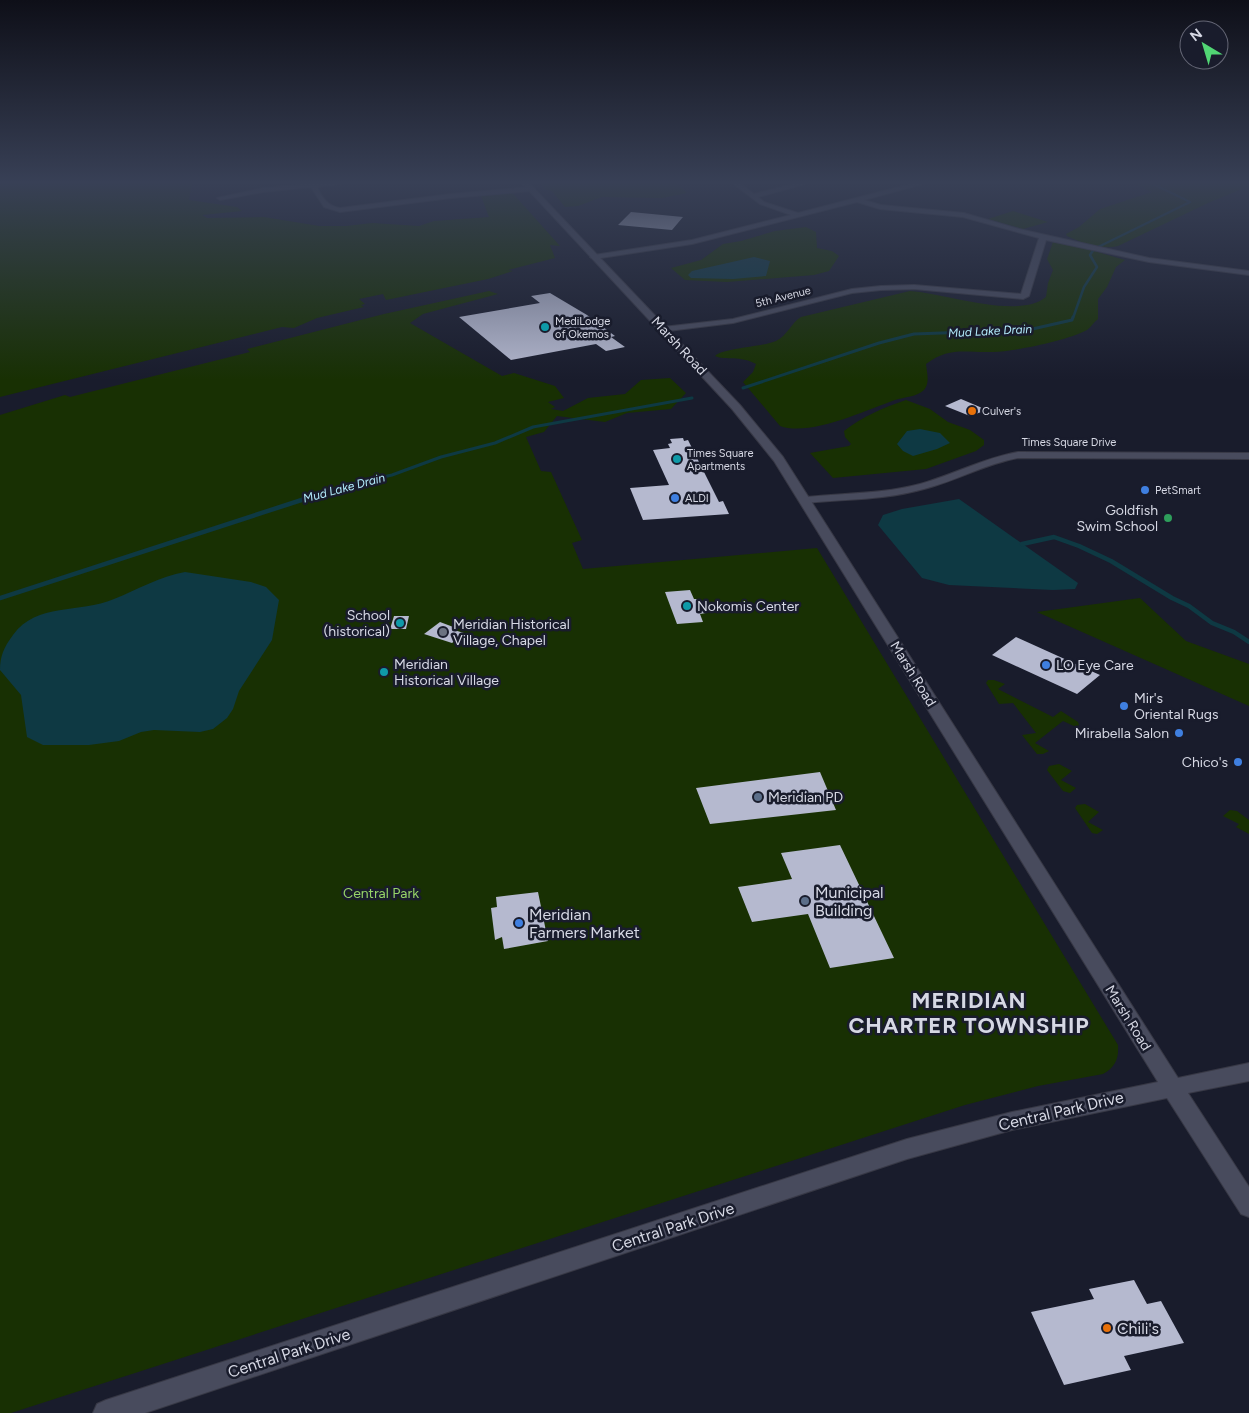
<svg xmlns="http://www.w3.org/2000/svg" width="1249" height="1413" font-family="Figtree,sans-serif">
	<style>
		.green { fill: #183003 }
		.water { fill: #0e3943 }
		.lines { fill: none; stroke-linecap: round; stroke-linejoin: round }
		.stream-far2 { stroke: #0e3943; stroke-width: 2.5 }
		.stream-far1 { stroke: #0e3943; stroke-width: 3 }
		.stream { stroke: #0e3943; stroke-width: 4.5 }
		.building { fill: #b5b9cf }
		.street-casing { stroke: #373845; stroke-width: 2 }
		.secondary-casing { stroke: #373845; stroke-width: 2 }
		.street { fill: #484b5d; fill-rule: evenodd }
		.secondary { fill: #484b5d; fill-rule: evenodd }
		.culture-dot { fill: #0f9aa8; stroke: #191c2c; stroke-width: 2 }
		.food-dot { fill: #e8710a; stroke: #191c2c; stroke-width: 2 }
		.shop-dot { fill: #3f7fe0; stroke: #191c2c; stroke-width: 2 }
		.leisure-dot { fill: #2e9e5b; stroke: #191c2c; stroke-width: 2 }
		.worship-dot { fill: #6b7280; stroke: #191c2c; stroke-width: 2 }
		.service-dot { fill: #5c6f8a; stroke: #191c2c; stroke-width: 2 }
		.labels { text-anchor: middle; dominant-baseline: central; stroke-width: 5; stroke-linejoin: round; paint-order: stroke }
		.far-street-label { font-size: 11px; fill: #d6d8e4; stroke: #191c2c }
		.far-poi-label { font-size: 11px; fill: #d6d8e4; stroke: #191c2c; text-anchor: start }
		.far-water-label { font-size: 12px; font-style: italic; fill: #b2ebfb; stroke: #191c2c }
		.street-label { font-size: 14px; fill: #d6d8e4; stroke: #191c2c }
		.poi-label { font-size: 14px; fill: #d6d8e4; stroke: #191c2c; text-anchor: start }
		.park-label { font-size: 14px; fill: #96d468; stroke: #191c2c }
		.near-poi-label { font-size: 16px; fill: #d6d8e4; stroke: #191c2c; text-anchor: start }
		.near-street-label { font-size: 16px; fill: #d6d8e4; stroke: #191c2c }
		.near-district-label { font-size: 22px; font-weight: bold; letter-spacing: 1px; fill: #d6d8e4; stroke: #191c2c }
	</style>
	<rect width="100%" height="100%" fill="#191c2c"/>
	<path class="green" d="M 0,182 L 192,182 L 189,200 L 237,207 L 242,211 L 202,215 L 207,218 L 264,217 L 319,226 L 346,226 L 372,223 L 419,226 L 434,221 L 489,217 L 481,196 L 507,187 L 560,246 L 550,245 L 555,258 L 508,270 L 513,271 L 488,279 L 386,300 L 383,294 L 359,299 L 365,304 L 361,305 L 364,307 L 317,318 L 294,328 L 282,327 L 0,397 Z
		M 540,182 L 631,182 L 624,184 L 633,182 L 675,182 L 687,193 L 662,198 L 602,197 L 578,206 L 565,207 L 552,191 L 545,189 Z
		M 1131,182 L 1249,182 L 1249,186 L 1208,203 L 1118,246 C 1102,250 1081,243 1067,236 L 1066,234 L 1079,227 L 1100,209 L 1152,192 Z
		M 1013,211 L 1048,222 L 1023,229 L 988,219 Z
		M 806,227 L 816,232 L 817,248 L 832,251 L 839,256 L 829,271 L 814,275 L 727,282 L 685,280 L 671,268 L 701,260 L 723,244 L 741,241 L 775,231 Z
		M 1053,242 L 1070,244 L 1125,260 L 1116,267 L 1107,287 L 1098,299 L 1098,319 C 1094,322 1091,327 1087,330 C 1066,341 1016,351 993,352 C 965,353 950,346 926,364 C 927,373 930,383 924,390 C 917,397 904,397 895,400 C 866,410 810,437 780,426 L 743,382 L 753,372 L 756,364 C 740,355 726,361 715,356 C 723,348 762,347 776,341 C 787,336 791,323 801,317 L 910,291 C 945,293 1018,320 1046,297 L 1048,283 L 1053,270 L 1047,259 Z
		M 489,291 L 498,294 L 423,314 L 410,323 L 502,376 L 514,373 L 555,386 L 564,398 L 548,402 L 555,407 L 551,409 L 563,411 L 588,398 L 625,394 L 641,380 L 670,378 L 686,393 L 671,409 L 627,413 L 605,422 L 557,416 L 544,432 L 526,437 L 541,471 L 551,472 L 582,540 L 572,543 L 583,569 L 817,548 L 1118,1045 C 1119,1059 1115,1067 1103,1074 L 1038,1086 L 965,1105 L 11,1413 L 0,1413 L 0,415 L 65,395 L 70,397 L 250,352 L 247,349 L 384,314 Z
		M 906,400 L 930,409 L 948,422 L 970,430 L 984,440 L 984,445 L 976,451 L 926,469 L 833,478 L 810,453 L 849,446 L 851,444 L 845,437 L 844,431 C 863,416 883,408 906,400 Z
		M 1140,598 L 1186,641 L 1249,664 L 1249,706 L 1037,612 Z
		M 988,680 L 994,680 L 1005,684 L 998,689 L 1053,717 L 1061,711 L 1078,722 L 1079,725 L 1076,727 L 1063,721 L 1035,743 L 1049,751 L 1043,754 L 1037,754 L 1022,735 L 1036,733 L 1013,703 L 999,704 L 986,683 Z
		M 1059,764 L 1072,771 L 1061,780 L 1076,788 L 1070,793 L 1063,791 L 1047,770 L 1049,766 Z
		M 1085,804 L 1099,812 L 1088,822 L 1103,830 L 1097,834 L 1092,833 L 1075,808 L 1077,805 Z
		M 1230,810 L 1237,811 L 1249,820 L 1249,834 L 1236,827 L 1239,824 L 1223,816 Z"/>
	<path class="water" d="M 754,257 L 770,261 L 766,276 L 733,279 L 691,278 L 688,275 L 692,271 Z
		M 920,429 L 940,433 L 950,443 L 937,449 L 913,456 L 903,451 L 897,444 L 907,431 Z
		M 959,499 L 1078,583 L 1075,589 L 1053,590 L 949,585 L 922,578 L 878,525 L 883,515 L 902,509 Z
		M 185,572 L 251,582 L 266,587 L 279,600 L 272,640 L 239,691 L 233,709 L 227,718 L 213,729 L 200,732 L 154,730 L 141,732 L 119,741 L 89,745 L 43,745 L 27,737 L 21,695 L 0,670 C 0,656 4,647 13,635 C 37,602 79,614 114,599 C 137,590 160,576 185,572 Z"/>
	<g class="lines">
		<path class="stream-far2" d="M 1073,318 L 1084,287 L 1097,267 L 1090,255 L 1094,249 L 1190,202 L 1149,182"/>
		<path class="stream-far1" d="M 743,388 L 879,343 L 914,334 L 1028,330 L 1072,320 L 1073,317
			M 316,495 L 343,486 L 392,475 L 441,457 L 495,443 L 533,427 L 692,398"/>
		<path class="stream" d="M 1022,544 L 1054,537 L 1079,546 L 1111,561 L 1172,598 L 1189,606 L 1212,623 L 1234,632 L 1249,642
			M 0,598 L 320,494"/>
	</g>
	<path class="building" d="M 631,212 L 683,217 L 672,230 L 618,225 Z
		M 550,293 L 587,315 L 615,336 L 611,337 L 625,347 L 606,351 L 596,344 L 511,360 L 459,317 L 540,303 L 531,296 Z
		M 961,399 L 987,410 L 970,416 L 945,406 Z
		M 683,438 L 684,441 L 688,440 L 719,502 L 723,501 L 729,514 L 643,520 L 630,488 L 669,485 L 653,450 L 670,448 L 668,444 L 672,443 L 670,439 Z
		M 690,590 L 694,599 L 699,599 L 706,613 L 700,614 L 703,622 L 677,624 L 665,592 Z
		M 394,616 L 409,616 L 406,629 L 390,629 Z
		M 440,622 L 456,628 L 454,630 L 464,633 L 452,643 L 424,634 Z
		M 1016,637 L 1100,675 L 1077,694 L 992,655 Z
		M 820,772 L 836,810 L 710,824 L 696,788 Z
		M 840,845 L 894,958 L 830,968 L 808,914 L 752,922 L 738,887 L 792,879 L 781,853 Z
		M 538,892 L 548,941 L 504,949 L 502,937 L 495,940 L 491,908 L 497,907 L 496,897 Z
		M 1134,1280 L 1147,1304 L 1161,1301 L 1184,1343 L 1124,1356 L 1131,1370 L 1064,1385 L 1031,1312 L 1094,1299 L 1089,1289 Z"/>
	<g class="lines">
		<g class="street-casing">
			<path id="street" d="M 326,182 L 352,182 L 317,187 C 322,198 328,206 340,208 L 451,194 L 530,187 L 533,189 L 530,191 L 451,198 L 340,212 L 324,207 L 311,187 L 263,192 L 220,200 L 217,198 L 263,188 Z
				M 731,182 L 738,182 L 754,194 L 800,182 L 812,182 L 758,197 L 764,202 L 798,213 L 918,182 L 930,182 L 864,200 L 881,205 L 964,213 L 1019,229 L 1149,258 L 1249,271 L 1249,275 L 1149,262 L 1046,240 L 1029,296 L 1023,299 L 914,289 L 881,290 L 852,293 L 733,323 L 660,332 L 659,330 L 663,327 L 733,319 L 852,289 L 881,286 L 914,285 L 1021,294 L 1039,238 L 963,217 L 880,209 L 857,202 L 692,244 L 594,259 L 590,257 L 594,255 L 692,240 L 791,215 L 760,204 Z
				M 1018,452 L 1249,453 L 1249,459 L 1018,458 C 985,464 956,481 924,489 C 886,500 845,499 806,503 L 801,500 L 806,497 C 844,493 883,494 920,484 C 953,475 983,458 1018,452 Z"/>
		</g>
		<g class="secondary-casing">
			<path id="secondary" d="M 521,182 L 528,182 L 740,405 L 783,457 L 1178,1078 L 1249,1063 L 1249,1081 L 1188,1093 L 1249,1187 L 1249,1217 L 1241,1214 L 1167,1098 L 1012,1130 L 907,1159 L 145,1413 L 93,1413 L 97,1404 L 106,1400 L 907,1139 L 1012,1112 L 1158,1082 L 774,461 L 732,409 Z"/>
		</g>
		<use href="#street" class="street"/>
		<use href="#secondary" class="secondary"/>
	</g>
	<linearGradient id="sky" x2="0" y2="1"><stop stop-color="#0e0f18"/><stop offset="0.48" stop-color="#384056"/><stop offset="1" stop-color="#384056" stop-opacity="0"/></linearGradient>
	<rect width="1249" height="380" fill="url(#sky)"/>
	<g class="culture-dot">
		<circle cx="545" cy="327" r="5"/>
		<circle cx="677" cy="459" r="5"/>
		<circle cx="687" cy="606" r="5"/>
		<circle cx="400" cy="623" r="5"/>
		<circle cx="384" cy="672" r="5"/>
	</g>
	<g class="food-dot">
		<circle cx="972" cy="411" r="5"/>
		<circle cx="1107" cy="1328" r="5"/>
	</g>
	<g class="shop-dot">
		<circle cx="1145" cy="490" r="5"/>
		<circle cx="675" cy="498" r="5"/>
		<circle cx="1046" cy="665" r="5"/>
		<circle cx="1124" cy="706" r="5"/>
		<circle cx="1179" cy="733" r="5"/>
		<circle cx="1238" cy="762" r="5"/>
		<circle cx="519" cy="923" r="5"/>
	</g>
	<circle class="leisure-dot" cx="1168" cy="518" r="5"/>
	<circle class="worship-dot" cx="443" cy="632" r="5"/>
	<g class="service-dot">
		<circle cx="758" cy="797" r="5"/>
		<circle cx="805" cy="901" r="5"/>
	</g>
	<g class="labels">
		<g class="far-street-label">
			<text transform="translate(783 297) rotate(-14)">5th Avenue</text>
			<text x="1069" y="442">Times Square Drive</text>
		</g>
		<g class="far-poi-label">
			<text x="555" y="321">MediLodge<tspan x="555" dy="13">of Okemos</tspan></text>
			<text x="982" y="411">Culver's</text>
			<text x="687" y="453">Times Square<tspan x="687" dy="13">Apartments</tspan></text>
			<text x="1155" y="490">PetSmart</text>
			<text x="685" y="498">ALDI</text>
		</g>
		<g class="far-water-label">
			<text transform="translate(990 331) rotate(-3)">Mud Lake Drain</text>
			<text transform="translate(344 488) rotate(-15)">Mud Lake Drain</text>
		</g>
		<g class="street-label">
			<text transform="translate(679 346) rotate(47)">Marsh Road</text>
			<text transform="translate(913 674) rotate(58)">Marsh Road</text>
			<text transform="translate(1128 1018) rotate(58)">Marsh Road</text>
		</g>
		<g class="poi-label">
			<text x="1158" y="510" text-anchor="end">Goldfish<tspan x="1158" dy="16">Swim School</tspan></text>
			<text x="697" y="606">Nokomis Center</text>
			<text x="390" y="615" text-anchor="end">School<tspan x="390" dy="16">(historical)</tspan></text>
			<text x="453" y="624">Meridian Historical<tspan x="453" dy="16">Village, Chapel</tspan></text>
			<text x="394" y="664">Meridian<tspan x="394" dy="16">Historical Village</tspan></text>
			<text x="1056" y="665">LO Eye Care</text>
			<text x="1134" y="698">Mir's<tspan x="1134" dy="16">Oriental Rugs</tspan></text>
			<text x="1169" y="733" text-anchor="end">Mirabella Salon</text>
			<text x="1228" y="762" text-anchor="end">Chico's</text>
			<text x="768" y="797">Meridian PD</text>
		</g>
		<g class="park-label">
			<text x="381" y="893">Central Park</text>
		</g>
		<g class="near-poi-label">
			<text x="815" y="892">Municipal<tspan x="815" dy="18">Building</tspan></text>
			<text x="529" y="914">Meridian<tspan x="529" dy="18">Farmers Market</tspan></text>
			<text x="1117" y="1328">Chili's</text>
		</g>
		<g class="near-street-label">
			<text transform="translate(1061 1111) rotate(-13)">Central Park Drive</text>
			<text transform="translate(673 1227) rotate(-18)">Central Park Drive</text>
			<text transform="translate(289 1353) rotate(-18)">Central Park Drive</text>
		</g>
		<g class="near-district-label">
			<text x="969" y="1000">MERIDIAN<tspan x="969" dy="25">CHARTER TOWNSHIP</tspan></text>
		</g>
	</g>
	<g transform="translate(1204 45) rotate(322)"><circle r="24" fill="#191c2c" stroke="#656776"/>
	<path d="M0-4L9 19L0 12L-9 19Z" fill="#51d674"/>
	<text y="-8" font-size="14" font-weight="bold" text-anchor="middle" fill="#d6d8e4">N</text>
	</g>
</svg>
